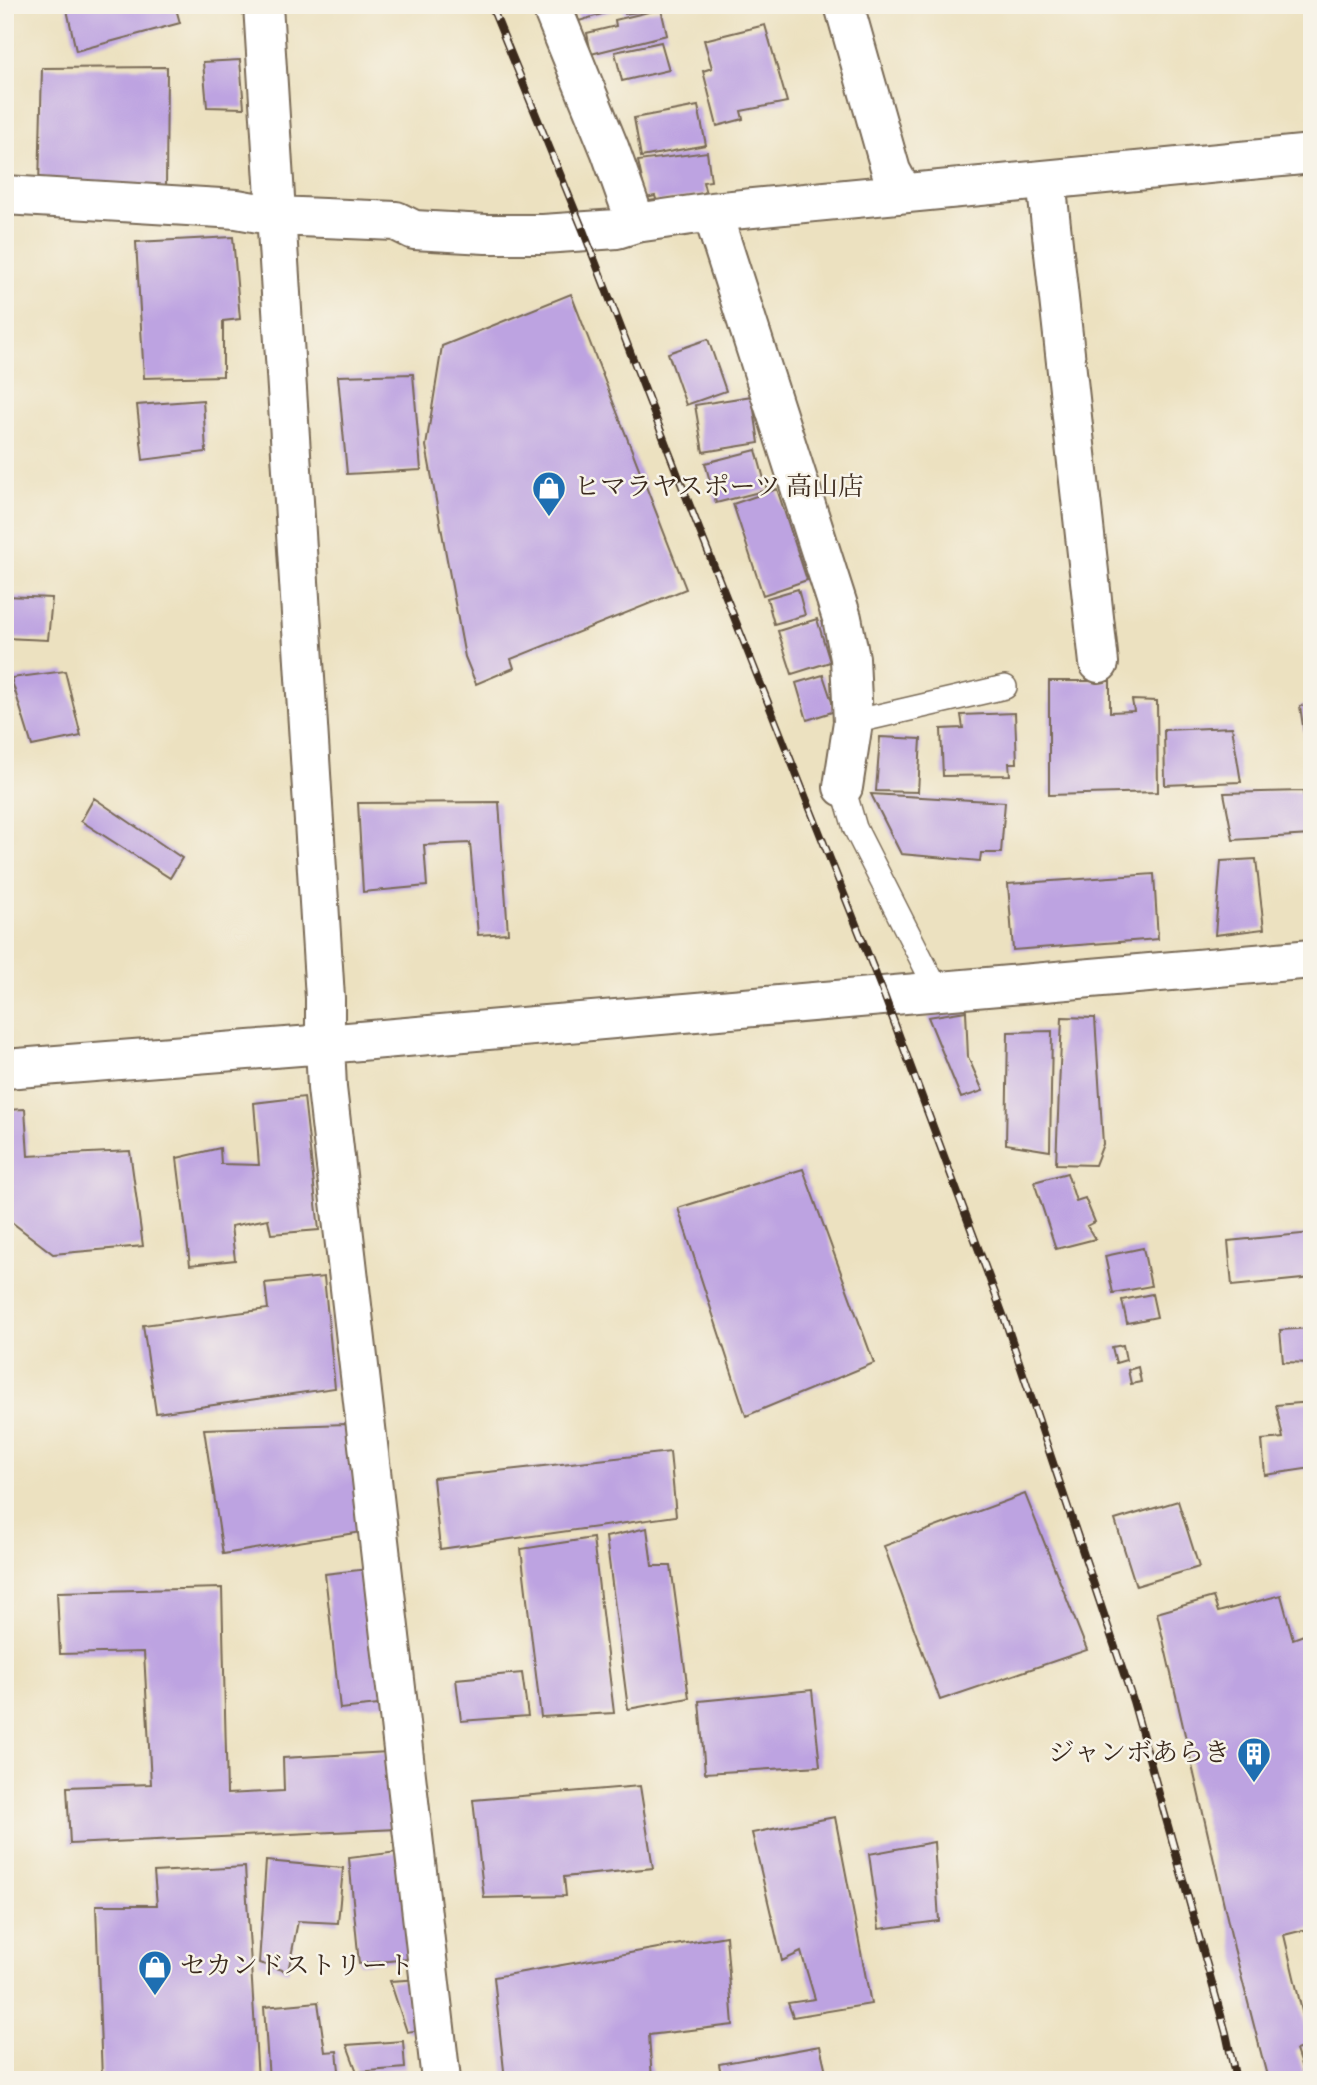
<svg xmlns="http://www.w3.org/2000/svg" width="1317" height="2085" font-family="'Sorts Mill Goudy','Noto Serif JP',serif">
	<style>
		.building { fill: #bda3e1 }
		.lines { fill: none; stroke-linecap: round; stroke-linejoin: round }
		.service-casing { stroke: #796a57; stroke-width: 26 }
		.minor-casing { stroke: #796a57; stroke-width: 42 }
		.tertiary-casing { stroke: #796a57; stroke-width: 42 }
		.service { stroke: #fff; stroke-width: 23 }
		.minor { stroke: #fff; stroke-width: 38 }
		.tertiary { stroke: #fff; stroke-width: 38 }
		.rail-casing { stroke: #3b2a1e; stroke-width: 8 }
		.rail { stroke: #f7f3e8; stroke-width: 5; stroke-dasharray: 16; stroke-linecap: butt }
		.labels { text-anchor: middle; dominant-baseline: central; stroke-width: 5; stroke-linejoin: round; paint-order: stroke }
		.poi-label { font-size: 26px; fill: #3b2a1e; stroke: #f7f3e8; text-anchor: start }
	</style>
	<rect width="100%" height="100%" fill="#f7f3e8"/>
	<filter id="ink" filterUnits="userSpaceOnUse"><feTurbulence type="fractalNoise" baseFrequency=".0143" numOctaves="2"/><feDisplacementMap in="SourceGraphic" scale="14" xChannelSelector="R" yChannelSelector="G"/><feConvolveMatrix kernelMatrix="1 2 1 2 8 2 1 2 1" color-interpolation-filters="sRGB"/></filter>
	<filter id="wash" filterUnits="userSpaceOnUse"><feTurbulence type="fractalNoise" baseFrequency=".00686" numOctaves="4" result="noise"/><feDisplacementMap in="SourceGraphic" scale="28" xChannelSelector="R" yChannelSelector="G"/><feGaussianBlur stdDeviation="1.57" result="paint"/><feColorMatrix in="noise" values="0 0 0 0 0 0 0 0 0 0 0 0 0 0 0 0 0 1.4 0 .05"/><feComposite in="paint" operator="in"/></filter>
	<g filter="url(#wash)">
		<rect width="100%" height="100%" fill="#ece1c0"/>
		<g id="blocks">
			<path class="building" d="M 66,5 L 175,5 L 180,23 L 76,51 Z
				M 574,5 L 643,5 L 644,11 L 625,14 L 622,8 L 579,21 Z
				M 661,9 L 667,35 L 591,54 L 587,33 L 616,26 L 615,20 Z
				M 765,25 L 787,102 L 741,111 L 743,119 L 717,126 L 703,71 L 712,68 L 704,40 Z
				M 661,42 L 669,70 L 622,81 L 615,52 Z
				M 240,60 L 244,108 L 207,107 L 203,62 Z
				M 167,67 L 166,191 L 39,186 L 42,68 Z
				M 698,106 L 706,145 L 641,157 L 634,118 Z
				M 707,152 L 711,181 L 703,182 L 706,194 L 657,202 L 655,196 L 646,198 L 638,161 Z
				M 233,237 L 240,319 L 223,321 L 223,376 L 144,378 L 136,242 Z
				M 571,294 L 686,589 L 511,659 L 514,668 L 476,684 L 465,657 L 426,446 L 442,346 Z
				M 708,339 L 726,391 L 686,405 L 668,353 Z
				M 413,374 L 421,470 L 347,474 L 338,376 Z
				M 752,396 L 759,443 L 703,452 L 695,405 Z
				M 203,400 L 206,452 L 143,460 L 137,405 Z
				M 756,450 L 767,490 L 716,503 L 705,463 Z
				M 777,489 L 807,580 L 763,595 L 733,504 Z
				M 798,589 L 805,615 L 774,624 L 767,598 Z
				M 5,596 L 52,598 L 48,640 L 5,638 Z
				M 817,619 L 830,662 L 792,674 L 778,631 Z
				M 65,671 L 81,736 L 32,746 L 11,678 Z
				M 823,675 L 835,711 L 807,720 L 796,683 Z
				M 1049,681 L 1110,681 L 1110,712 L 1134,711 L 1132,700 L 1157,701 L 1158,792 L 1049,795 Z
				M 1312,705 L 1312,773 L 1310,773 L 1300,706 Z
				M 1015,713 L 1017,763 L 1009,763 L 1010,775 L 943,776 L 941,729 L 963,728 L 961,715 Z
				M 1232,727 L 1241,782 L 1165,785 L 1164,730 Z
				M 880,737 L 921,739 L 918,792 L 876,791 Z
				M 1303,791 L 1310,835 L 1233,840 L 1224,793 Z
				M 871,794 L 1005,802 L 1001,853 L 981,853 L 980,861 L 901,854 Z
				M 94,798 L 182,858 L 170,878 L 81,821 Z
				M 499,802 L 508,933 L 478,935 L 470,843 L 424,845 L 427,886 L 363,892 L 358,803 Z
				M 1256,859 L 1264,929 L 1215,935 L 1221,861 Z
				M 1154,874 L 1158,939 L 1013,950 L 1008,884 Z
				M 966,1011 L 968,1057 L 983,1091 L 961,1098 L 928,1017 Z
				M 1062,1017 L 1095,1018 L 1103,1144 L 1095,1165 L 1056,1164 Z
				M 1052,1031 L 1050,1151 L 1006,1144 L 1008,1032 Z
				M 304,1097 L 319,1230 L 271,1234 L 268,1219 L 231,1226 L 235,1260 L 190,1265 L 177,1158 L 220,1148 L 221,1164 L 259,1165 L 254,1103 Z
				M 25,1109 L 28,1156 L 130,1151 L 143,1246 L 53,1254 L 5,1217 L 5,1110 Z
				M 803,1169 L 874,1363 L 746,1416 L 678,1208 Z
				M 1067,1173 L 1076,1201 L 1085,1198 L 1095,1222 L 1087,1226 L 1095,1239 L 1056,1249 L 1034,1182 Z
				M 1312,1233 L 1312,1278 L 1232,1286 L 1228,1241 Z
				M 1143,1248 L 1151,1286 L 1113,1293 L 1105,1256 Z
				M 324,1277 L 335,1388 L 156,1413 L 143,1325 L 268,1309 L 265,1283 Z
				M 1152,1294 L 1157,1317 L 1127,1323 L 1122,1300 Z
				M 1312,1328 L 1312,1363 L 1283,1362 L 1280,1330 Z
				M 1123,1345 L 1126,1360 L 1116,1363 L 1112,1347 Z
				M 1138,1367 L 1141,1382 L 1131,1384 L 1128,1370 Z
				M 1312,1402 L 1312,1468 L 1265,1475 L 1262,1440 L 1283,1438 L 1276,1405 Z
				M 346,1424 L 362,1532 L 223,1554 L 204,1429 Z
				M 670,1452 L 676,1516 L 440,1549 L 433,1478 Z
				M 1025,1494 L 1087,1650 L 940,1700 L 884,1546 Z
				M 1178,1501 L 1199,1567 L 1136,1586 L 1115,1520 Z
				M 647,1528 L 652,1566 L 671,1566 L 689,1698 L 628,1709 L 606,1537 Z
				M 593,1538 L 614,1713 L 541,1717 L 521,1549 Z
				M 368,1569 L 388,1704 L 340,1709 L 325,1574 Z
				M 222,1588 L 227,1794 L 284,1791 L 283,1758 L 388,1752 L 397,1829 L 70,1844 L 67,1787 L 151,1784 L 144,1652 L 60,1654 L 57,1592 Z
				M 1281,1595 L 1293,1639 L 1312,1632 L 1312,1928 L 1284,1935 L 1310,2045 L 1296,2050 L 1306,2080 L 1268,2080 L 1234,1948 L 1157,1613 L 1213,1597 L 1218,1612 Z
				M 522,1673 L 528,1716 L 461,1721 L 456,1679 Z
				M 812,1690 L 820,1766 L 705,1773 L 699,1701 Z
				M 640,1786 L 653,1868 L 564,1877 L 566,1896 L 484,1898 L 473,1800 Z
				M 835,1817 L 871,2004 L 793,2017 L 788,2003 L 815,1999 L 801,1952 L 782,1961 L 752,1833 Z
				M 934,1842 L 939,1921 L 879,1929 L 869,1854 Z
				M 405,1851 L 418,1958 L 359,1964 L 349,1858 Z
				M 266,1861 L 343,1868 L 338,1923 L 298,1921 L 288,1972 L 259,1963 Z
				M 245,1867 L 258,2080 L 102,2080 L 96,1905 L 157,1905 L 154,1872 Z
				M 726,1936 L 733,2025 L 649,2035 L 652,2080 L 505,2080 L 494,1977 Z
				M 422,1979 L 427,2029 L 407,2032 L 390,1981 Z
				M 318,2002 L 325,2052 L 337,2051 L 340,2080 L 269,2080 L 264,2007 Z
				M 403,2041 L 405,2068 L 357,2072 L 347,2045 Z
				M 820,2046 L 828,2080 L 722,2080 L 719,2064 Z"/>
		</g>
	</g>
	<g filter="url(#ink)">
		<use href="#blocks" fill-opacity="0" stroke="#796a57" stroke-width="2"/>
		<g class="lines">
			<g class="service-casing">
				<path id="service" d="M 853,722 L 1005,687
					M 843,787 L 855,828 L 938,992"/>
			</g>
			<g class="minor-casing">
				<path id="minor" d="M 263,5 L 325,998 L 325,1044
					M 551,5 L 610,150 L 636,223
					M 844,5 L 891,171 L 903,193
					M 1046,180 L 1099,663
					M 5,195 L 237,209 L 276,216 L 396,221 L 414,230 L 486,234 L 543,234 L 617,229 L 636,223 L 712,212 L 1312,154
					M 712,212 L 842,618 L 850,658 L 853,722 L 843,787"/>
			</g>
			<g class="tertiary-casing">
				<path id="tertiary" d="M 325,1044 L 327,1088 L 441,2080
					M 5,1069 L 325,1044 L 1312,959"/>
			</g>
			<use href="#service" class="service"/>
			<use href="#minor" class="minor"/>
			<use href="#tertiary" class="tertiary"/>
			<g class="rail-casing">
				<path id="rail" d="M 491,5 L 583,230 L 684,491 L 884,995 L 1006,1323 L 1133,1701 L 1226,2033 L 1236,2080"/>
			</g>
			<use href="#rail" class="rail"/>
		</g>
	</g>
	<defs>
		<g id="shop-pin" transform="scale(1.75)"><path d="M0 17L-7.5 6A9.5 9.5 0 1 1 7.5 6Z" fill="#1f6fb2" stroke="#f7f3e8"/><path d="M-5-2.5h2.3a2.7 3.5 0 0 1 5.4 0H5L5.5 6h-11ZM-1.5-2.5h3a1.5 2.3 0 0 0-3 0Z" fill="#fff"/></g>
		<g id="building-pin" transform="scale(1.75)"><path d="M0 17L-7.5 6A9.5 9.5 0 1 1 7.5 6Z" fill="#1f6fb2" stroke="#f7f3e8"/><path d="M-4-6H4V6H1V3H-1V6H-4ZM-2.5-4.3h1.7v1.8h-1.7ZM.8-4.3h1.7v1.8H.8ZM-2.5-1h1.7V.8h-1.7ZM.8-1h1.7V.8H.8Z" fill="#fff"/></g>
	</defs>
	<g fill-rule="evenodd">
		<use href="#shop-pin" x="549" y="488"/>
		<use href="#building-pin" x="1254" y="1754"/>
		<use href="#shop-pin" x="155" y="1967"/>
	</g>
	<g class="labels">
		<g class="poi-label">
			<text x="574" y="488">ヒマラヤスポーツ 高山店</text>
			<text x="1230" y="1754" text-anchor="end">ジャンボあらき</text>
			<text x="180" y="1967">セカンドストリート</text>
		</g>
	</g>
	<rect width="1317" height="2085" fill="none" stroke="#f7f3e8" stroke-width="28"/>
</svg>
